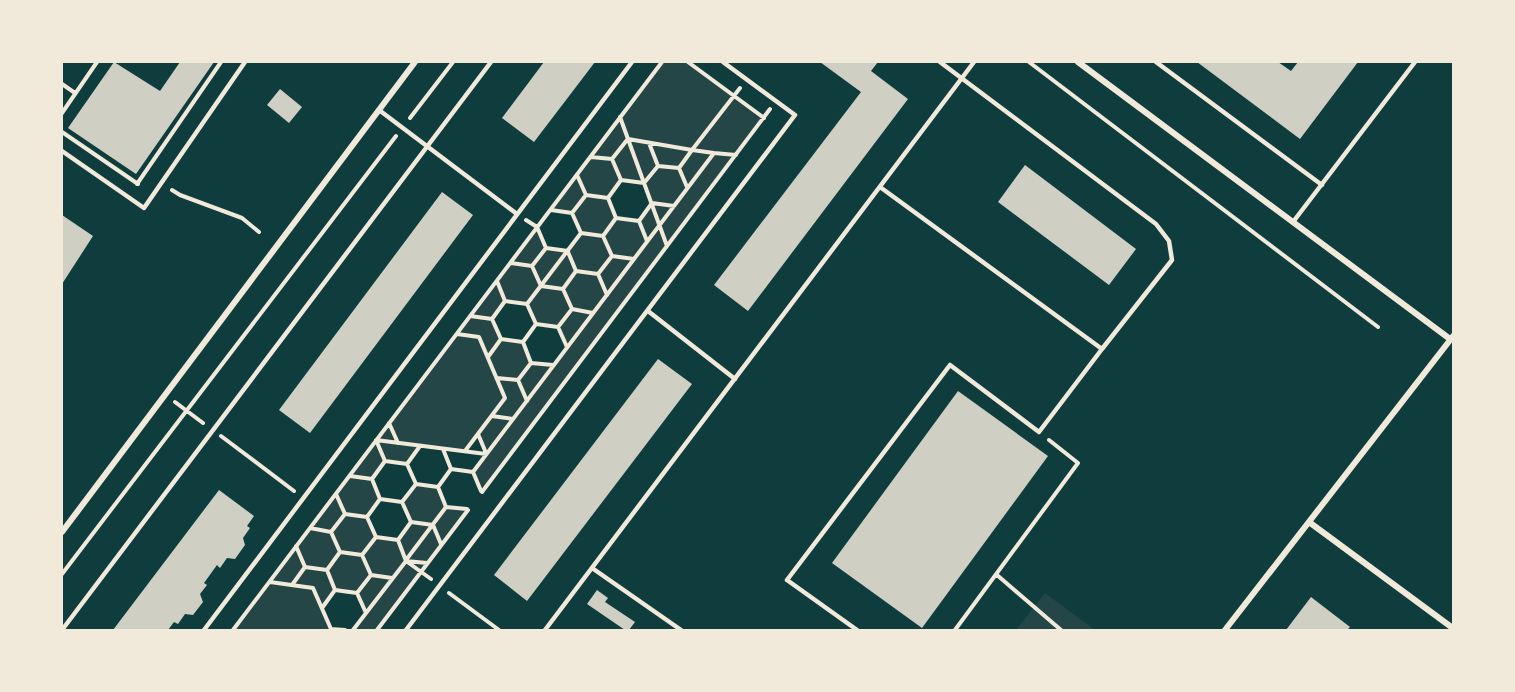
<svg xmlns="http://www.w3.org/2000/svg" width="1515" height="692" font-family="'Work Sans',sans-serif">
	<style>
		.green { fill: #244646; fill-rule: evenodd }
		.building { fill: #cfcfc3 }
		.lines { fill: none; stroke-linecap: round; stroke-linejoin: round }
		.path { stroke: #f1e9da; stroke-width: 4 }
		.service { stroke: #f1e9da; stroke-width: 4.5 }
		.minor { stroke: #f1e9da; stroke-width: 6 }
	</style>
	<rect width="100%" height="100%" fill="#0f3d3e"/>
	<path class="green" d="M 662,62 L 688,62 L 764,118 L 482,492 L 473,472 L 487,454 L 478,434 L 465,451 L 420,446 L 407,464 L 385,461 L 372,479 L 380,499 L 367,517 L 376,537 L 398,540 L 411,523 L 402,502 L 416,484 L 438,487 L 446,507 L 468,510 L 377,630 L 353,630 L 366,614 L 357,593 L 335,590 L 322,608 L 331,629 L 345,630 L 233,630 L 537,227 L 546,248 L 568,251 L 581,233 L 572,213 L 550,210 ZM 621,180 L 643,183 L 651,203 L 638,221 L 617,218 L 608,198 ZM 505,301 L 527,304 L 536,324 L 558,327 L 567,348 L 553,365 L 531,363 L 523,342 L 501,339 L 492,319 Z
		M 1045,593 L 1095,630 L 1016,630 Z"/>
	<path class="building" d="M 114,62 L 160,91 L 180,62 L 214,62 L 136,174 L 68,128 Z
		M 544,62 L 595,62 L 534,142 L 502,118 Z
		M 820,62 L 878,62 L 871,71 L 908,99 L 748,311 L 714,285 L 861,92 Z
		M 1197,62 L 1278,62 L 1291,71 L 1298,62 L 1358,62 L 1300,139 Z
		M 280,89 L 302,107 L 289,123 L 267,105 Z
		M 1025,165 L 1136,249 L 1109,285 L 998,202 Z
		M 442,192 L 473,215 L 310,433 L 279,410 Z
		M 62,215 L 93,236 L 62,284 Z
		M 658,359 L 692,384 L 527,601 L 494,575 Z
		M 958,391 L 1048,456 L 922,628 L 832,563 Z
		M 219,490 L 254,516 L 247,526 L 250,528 L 243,538 L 245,545 L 235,559 L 227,558 L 220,568 L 217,565 L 204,583 L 207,585 L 200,594 L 203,602 L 193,615 L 185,614 L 178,624 L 174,622 L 168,630 L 113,630 Z
		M 597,590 L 608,598 L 605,602 L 635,622 L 629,630 L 625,630 L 587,604 Z
		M 1311,597 L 1350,627 L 1347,630 L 1286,630 Z"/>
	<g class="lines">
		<path class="path" d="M 688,62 L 764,118
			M 1029,62 L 1378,327
			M 62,84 L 75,93
			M 62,113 L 97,62
			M 620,117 L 644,183 L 658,166
			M 410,118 L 453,62
			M 62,132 L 138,184
			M 628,139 L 692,150 L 740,88
			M 649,143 L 658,166 L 679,168 L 687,187
			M 714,153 L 736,155
			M 591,157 L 612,159 L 621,180
			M 612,159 L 627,140
			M 577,175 L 586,195
			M 137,184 L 221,62
			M 172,190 L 180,195 L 242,218 L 259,232
			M 608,198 L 621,180 L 644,183 L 667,246
			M 608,198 L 616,218
			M 652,203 L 674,206
			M 551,210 L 572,213 L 581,233
			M 572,213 L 586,195 L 608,198
			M 616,218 L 639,221
			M 526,220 L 537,227 L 546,248
			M 639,221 L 647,241
			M 639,221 L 652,203
			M 581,233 L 603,236 L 612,256
			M 603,236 L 616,218
			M 546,248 L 568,251
			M 568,252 L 576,271
			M 634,259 L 714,153 L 692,150 L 679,168
			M 511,263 L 532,266 L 541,286 L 563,289 L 572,309 L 558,327
			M 532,266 L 546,248
			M 497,281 L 505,301
			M 563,289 L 576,271 L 598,274 L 607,295
			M 527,304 L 581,233
			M 572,309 L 593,313
			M 470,316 L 492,319
			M 492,319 L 505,301 L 527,304 L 536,324
			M 492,319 L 501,339
			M 536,324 L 558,327 L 567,347
			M 457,334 L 479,337 L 505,398 L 465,451
			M 501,339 L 523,342
			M 523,342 L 536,324
			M 523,342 L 531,363
			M 488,357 L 501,339
			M 531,363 L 553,365
			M 497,378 L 518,380 L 527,401
			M 518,380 L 531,363
			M 175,402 L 203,423
			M 492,416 L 513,419
			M 389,423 L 398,443
			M 478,434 L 486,453
			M 221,436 L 294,491
			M 443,449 L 451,469
			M 385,461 L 376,440 L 486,454
			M 407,464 L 416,484
			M 407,464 L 420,446
			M 473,472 L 634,259 L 612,256 L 598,274
			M 473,472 L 481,491
			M 350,476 L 372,479
			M 372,479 L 385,461 L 407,464
			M 372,479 L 380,499
			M 438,487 L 451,469 L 473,472
			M 482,492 L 770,109
			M 336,494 L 345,514
			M 380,499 L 402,502
			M 402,502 L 416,484 L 438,487 L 446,507
			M 402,502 L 411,522
			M 446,507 L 467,509
			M 367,517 L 376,537
			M 367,517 L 380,499
			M 411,522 L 433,525 L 441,544
			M 310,528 L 331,532
			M 331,532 L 345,514 L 367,517
			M 331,532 L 340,552
			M 376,537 L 398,540
			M 398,540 L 406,561 L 431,579
			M 398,540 L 411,522
			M 296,546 L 305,567
			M 362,555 L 376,537
			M 406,560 L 446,507
			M 327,570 L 340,552 L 362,555 L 371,575
			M 62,574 L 396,136
			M 997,575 L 1061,630
			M 270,582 L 313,588 L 331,629
			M 292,585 L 305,567 L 327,570 L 335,590
			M 357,593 L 371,575 L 392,578
			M 449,593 L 499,630
			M 322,608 L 335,590 L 357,593 L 366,613
			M 331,629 L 345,630
			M 233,630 L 662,62
			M 353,630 L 406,561 L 427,563
			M 377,630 L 468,510
			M 955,630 L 1078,463 L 1049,440"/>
		<path class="service" d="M 1156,62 L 1322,185
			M 379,110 L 517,214
			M 62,151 L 144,208 L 245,62
			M 880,187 L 1102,349 L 1172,260 L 1169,241 L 1156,224 L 940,62
			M 1293,222 L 1415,62
			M 648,311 L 735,379
			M 592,568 L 681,630
			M 62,630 L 491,62
			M 204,630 L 632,62
			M 406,630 L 795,115 L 723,62
			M 545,630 L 974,62
			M 857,630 L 787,580 L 950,365 L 1039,432 L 1102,349"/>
		<path class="minor" d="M 1078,62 L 1450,339
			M 1309,522 L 1454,629
			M 62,532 L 415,62
			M 1225,630 L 1454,335"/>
	</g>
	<rect width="1515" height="692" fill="none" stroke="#f1e9da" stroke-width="126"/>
</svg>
